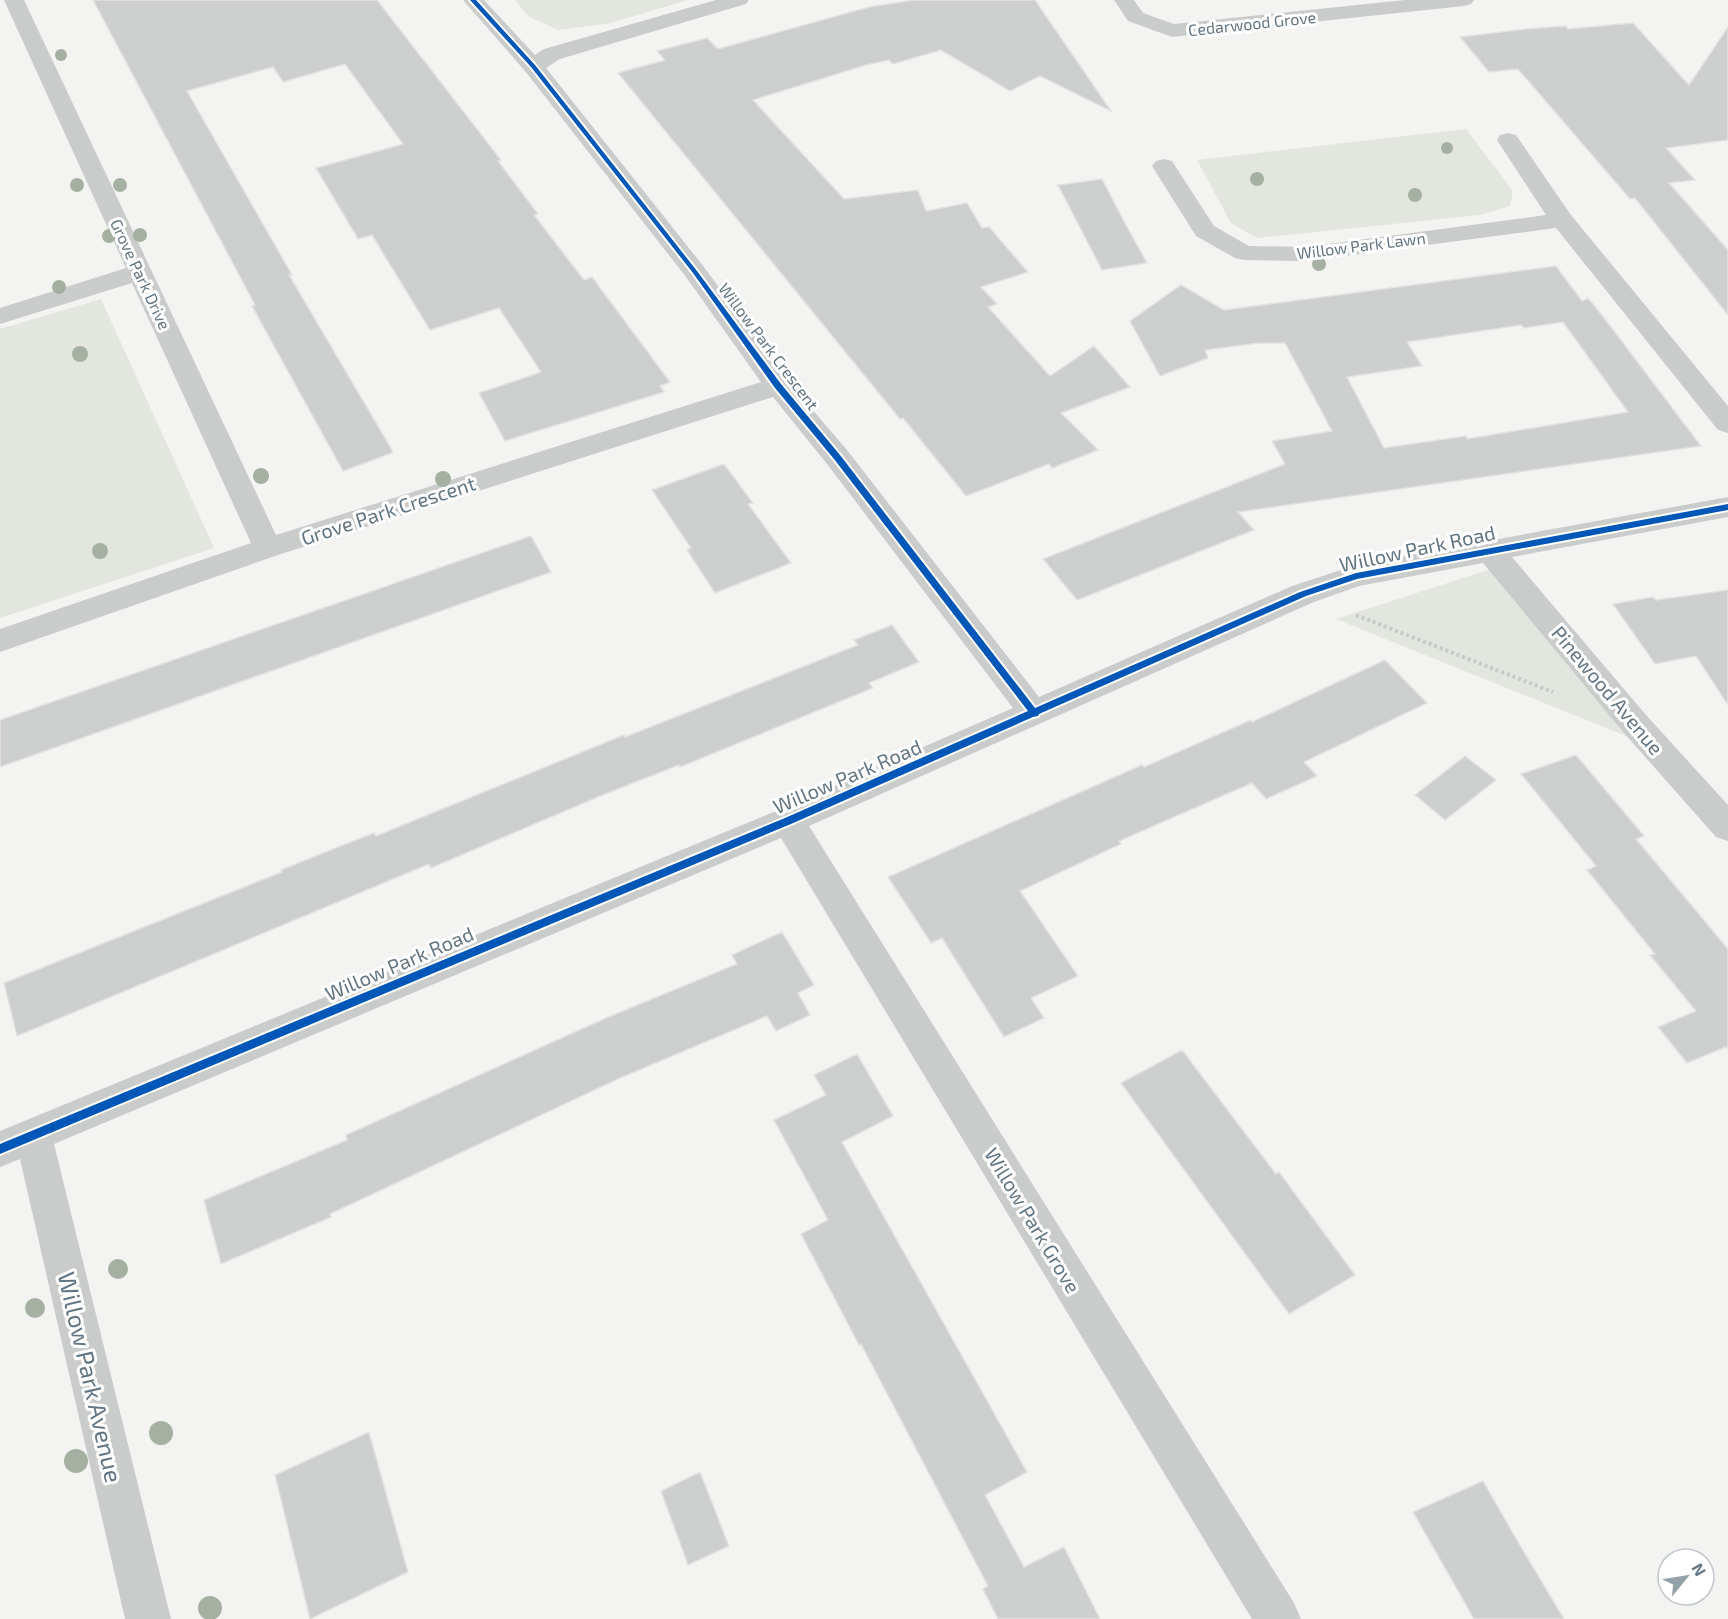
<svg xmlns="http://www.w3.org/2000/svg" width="1728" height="1619" font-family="'Exo 2',sans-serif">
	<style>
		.green { fill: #e2e6df }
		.building { fill: #cdcfce; stroke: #e2e2e1; stroke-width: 1.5; fill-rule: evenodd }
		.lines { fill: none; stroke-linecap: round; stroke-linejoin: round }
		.path { stroke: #c8c9c9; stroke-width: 4; stroke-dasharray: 3 3; stroke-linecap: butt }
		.minor { fill: #cacccc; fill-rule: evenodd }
		.cycleway-casing { stroke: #fff; stroke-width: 4 }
		.cycleway { fill: #0057b8; fill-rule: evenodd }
		.tree { fill: #a6b0a2 }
		.labels { text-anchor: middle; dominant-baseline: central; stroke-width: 6; stroke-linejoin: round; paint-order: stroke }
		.far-street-label { font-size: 16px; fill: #627582; stroke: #fff }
		.street-label { font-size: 20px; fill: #627582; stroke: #fff }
		.near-street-label { font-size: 24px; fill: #627582; stroke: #fff }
	</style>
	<rect width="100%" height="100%" fill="#f3f3f1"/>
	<path class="green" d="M 515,0 L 688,0 L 611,23 L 558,30 L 528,16 Z
		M 1466,129 L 1513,191 L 1510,206 L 1480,215 L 1257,238 L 1231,223 L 1197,160 Z
		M 101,299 L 214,548 L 0,618 L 0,329 Z
		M 1491,569 L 1631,738 L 1336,619 Z"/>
	<path class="building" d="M 93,0 L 377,0 L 501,160 L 498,161 L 538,214 L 534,215 L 584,280 L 592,277 L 670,382 L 660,386 L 664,392 L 505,441 L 479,393 L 541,372 L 499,308 L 430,330 L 372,235 L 358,239 L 316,168 L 403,144 L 345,64 L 283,82 L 273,67 L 187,91 L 292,275 L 289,275 L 392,450 L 392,453 L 343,471 L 252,306 L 255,305 Z
		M 914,0 L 1035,0 L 1111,111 L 1040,76 L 1010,91 L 941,50 L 893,64 L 889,60 L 866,65 L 753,100 L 844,199 L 918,190 L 926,211 L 967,203 L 982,228 L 989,227 L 1028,272 L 981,287 L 997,304 L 988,307 L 1050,376 L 1094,346 L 1130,387 L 1061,413 L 1098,450 L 1052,468 L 1049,464 L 966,496 L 903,418 L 900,419 L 618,73 L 665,60 L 657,51 L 707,38 L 718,49 L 869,7 Z
		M 1633,23 L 1689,85 L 1728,27 L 1728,140 L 1666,148 L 1695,180 L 1669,183 L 1728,250 L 1728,315 L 1635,198 L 1630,199 L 1518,69 L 1489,72 L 1460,37 L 1526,29 L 1566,26 L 1568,29 Z
		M 1102,179 L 1127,227 L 1147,263 L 1102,270 L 1058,185 Z
		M 1556,266 L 1582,301 L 1588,298 L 1608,323 L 1701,446 L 1238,512 L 1254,530 L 1077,600 L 1043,559 L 1285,464 L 1272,441 L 1332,431 L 1285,343 L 1259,343 L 1205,350 L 1208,358 L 1160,376 L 1130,321 L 1181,285 L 1224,310 ZM 1563,322 L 1628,412 L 1467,439 L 1466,436 L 1384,448 L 1347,377 L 1422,366 L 1407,342 L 1521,325 L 1524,328 Z
		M 724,464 L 753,503 L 748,504 L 791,563 L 715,593 L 687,550 L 691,548 L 652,490 Z
		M 531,536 L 551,572 L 0,767 L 0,720 Z
		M 1728,590 L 1728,705 L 1696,656 L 1655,664 L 1613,604 L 1653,597 L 1656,600 Z
		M 892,625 L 919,662 L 869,683 L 873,688 L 680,767 L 679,765 L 605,794 L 431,868 L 429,864 L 17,1036 L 4,983 L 282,872 L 281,870 L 328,851 L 374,833 L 376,836 L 624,735 L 625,737 L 858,645 L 854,640 Z
		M 1385,660 L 1427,703 L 1304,762 L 1317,776 L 1266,799 L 1252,783 L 1119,841 L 1121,844 L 1020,891 L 1078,976 L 1031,998 L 1044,1018 L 1004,1037 L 942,938 L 931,943 L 888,877 L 1142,765 L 1144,767 L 1251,720 L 1252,722 Z
		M 1576,755 L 1644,836 L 1636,839 L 1728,949 L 1728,1049 L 1726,1047 L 1687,1063 L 1658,1027 L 1696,1011 L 1650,955 L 1655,954 L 1587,870 L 1596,866 L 1521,774 Z
		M 1465,756 L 1496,780 L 1445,820 L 1415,795 Z
		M 782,932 L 814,985 L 798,993 L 810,1015 L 776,1031 L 767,1016 L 620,1078 L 330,1214 L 331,1217 L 221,1264 L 204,1200 L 347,1140 L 346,1135 L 606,1018 L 737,964 L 732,955 Z
		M 1182,1050 L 1276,1174 L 1279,1172 L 1355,1275 L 1289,1314 L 1121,1083 Z
		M 857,1054 L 893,1116 L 842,1142 L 1027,1472 L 985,1495 L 1024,1567 L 1064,1547 L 1100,1619 L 998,1619 L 983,1589 L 988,1586 L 861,1344 L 859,1345 L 801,1234 L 828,1220 L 774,1120 L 826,1095 L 814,1075 Z
		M 369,1432 L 408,1572 L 310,1619 L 275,1475 Z
		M 700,1472 L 729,1546 L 688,1565 L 661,1491 Z
		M 1483,1481 L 1518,1542 L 1564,1619 L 1474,1619 L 1413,1512 Z"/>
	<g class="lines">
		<path class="path" d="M 1356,615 L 1553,692"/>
		<path class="minor" d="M 4,0 L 24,0 L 276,535 L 761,382 L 686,277 L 525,71 L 463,0 L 484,0 L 535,55 L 544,49 L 716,0 L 749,0 L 746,4 L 560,59 L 546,68 L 704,267 L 787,380 L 847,450 L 1039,697 L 1292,586 L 1356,565 L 1728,497 L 1728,517 L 1512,557 L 1646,715 L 1728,805 L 1728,841 L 1716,837 L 1624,733 L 1483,563 L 1359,586 L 1314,602 L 809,826 L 1294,1603 L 1301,1619 L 1252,1619 L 781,838 L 54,1144 L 171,1619 L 125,1619 L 20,1159 L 0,1167 L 0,1131 L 776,811 L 1013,708 L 827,464 L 773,397 L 278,555 L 0,652 L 0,629 L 251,543 L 132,283 L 0,324 L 0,308 L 126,268 Z
			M 1114,0 L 1134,0 L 1143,13 L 1174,24 L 1405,0 L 1474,0 L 1471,4 L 1464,6 L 1172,37 L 1128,21 Z
			M 1508,133 L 1516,135 L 1571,215 L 1728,406 L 1728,433 L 1718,430 L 1556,228 L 1306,261 L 1244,260 L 1235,258 L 1196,236 L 1152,166 L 1156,161 L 1164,159 L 1172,161 L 1214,226 L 1249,246 L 1306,247 L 1546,215 L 1497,140 L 1500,135 Z"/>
		<g class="cycleway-casing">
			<path id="cycleway" d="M 470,0 L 476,0 L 535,65 L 697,271 L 781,384 L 840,455 L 1035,708 L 1300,592 L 1356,573 L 1728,504 L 1728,510 L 1357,579 L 1306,596 L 1039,714 L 1038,716 L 1033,717 L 791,824 L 0,1154 L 0,1144 L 785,818 L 1028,711 L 834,459 L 775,388 L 693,273 L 531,67 Z"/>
		</g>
		<use href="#cycleway" class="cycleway"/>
	</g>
	<g class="tree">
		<circle cx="61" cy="55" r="6"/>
		<circle cx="1447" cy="148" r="6"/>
		<circle cx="1257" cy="179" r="7"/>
		<circle cx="77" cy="185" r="7"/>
		<circle cx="120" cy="185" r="7"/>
		<circle cx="1415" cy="195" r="7"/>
		<circle cx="140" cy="235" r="7"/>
		<circle cx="109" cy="236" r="7"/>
		<circle cx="1319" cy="264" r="7"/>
		<circle cx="59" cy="287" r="7"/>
		<circle cx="80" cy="354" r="8"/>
		<circle cx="261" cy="476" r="8"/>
		<circle cx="443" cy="479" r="8"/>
		<circle cx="100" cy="551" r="8"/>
		<circle cx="118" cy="1269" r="10"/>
		<circle cx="35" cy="1308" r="10"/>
		<circle cx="161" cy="1433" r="12"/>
		<circle cx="76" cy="1461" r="12"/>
		<circle cx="210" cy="1608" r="12"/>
	</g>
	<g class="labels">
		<g class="far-street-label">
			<text transform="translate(1252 23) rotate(-6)">Cedarwood Grove</text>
			<text transform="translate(1361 245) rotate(-7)">Willow Park Lawn</text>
			<text transform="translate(141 274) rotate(65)">Grove Park Drive</text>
			<text transform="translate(769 346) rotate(53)">Willow Park Crescent</text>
		</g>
		<g class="street-label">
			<text transform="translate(388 510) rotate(-18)">Grove Park Crescent</text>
			<text transform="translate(1417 548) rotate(-12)">Willow Park Road</text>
			<text transform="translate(1608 690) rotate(50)">Pinewood Avenue</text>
			<text transform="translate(847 776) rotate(-23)">Willow Park Road</text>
			<text transform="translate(399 963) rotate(-23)">Willow Park Road</text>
			<text transform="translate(1033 1220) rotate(59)">Willow Park Grove</text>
		</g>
		<g class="near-street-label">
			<text transform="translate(91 1377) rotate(77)">Willow Park Avenue</text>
		</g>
	</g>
	<g transform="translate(1686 1577) rotate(60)"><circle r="28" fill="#ffffff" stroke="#c0c8cd" stroke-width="1.5"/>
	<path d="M0-4.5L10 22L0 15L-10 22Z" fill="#95a1a9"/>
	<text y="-9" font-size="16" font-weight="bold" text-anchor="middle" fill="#627582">N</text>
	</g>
</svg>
